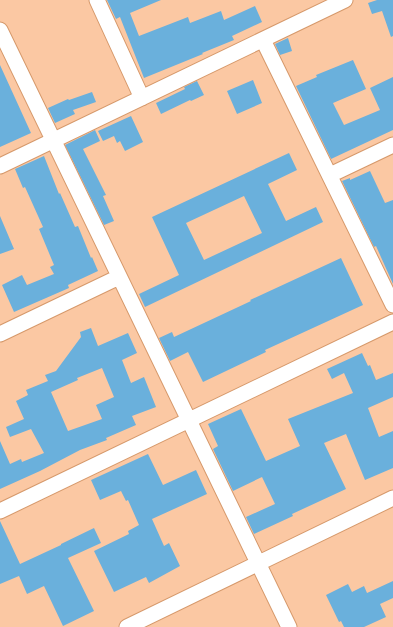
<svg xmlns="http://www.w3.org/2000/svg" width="393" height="627" font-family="'Varela Round',sans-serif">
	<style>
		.building { fill: #6ab0dc; fill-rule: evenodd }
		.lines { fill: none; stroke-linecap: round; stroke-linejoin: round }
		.street-casing { stroke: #d6996b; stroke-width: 17 }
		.street { stroke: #fff; stroke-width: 15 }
	</style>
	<rect width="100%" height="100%" fill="#fbc8a3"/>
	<path class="building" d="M 107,0 L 161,0 L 130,13 L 139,36 L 188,17 L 190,23 L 221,11 L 224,20 L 255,6 L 262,22 L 232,36 L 234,40 L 202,53 L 203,54 L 144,78 L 120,17 L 116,19 Z
		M 377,0 L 393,0 L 393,36 L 391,37 L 382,11 L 372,14 L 368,3 Z
		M 288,38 L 292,51 L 280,55 L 275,44 Z
		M 353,60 L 366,89 L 333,103 L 344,125 L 380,110 L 370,88 L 393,77 L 393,130 L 331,159 L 296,86 L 317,77 L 316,75 Z
		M 0,65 L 31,133 L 0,147 Z
		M 253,80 L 262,103 L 237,114 L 227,91 Z
		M 197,81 L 204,95 L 191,101 L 190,100 L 161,114 L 156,103 L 185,89 L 184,87 Z
		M 92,92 L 96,102 L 73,110 L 75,114 L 55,123 L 48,108 L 68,99 L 69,100 Z
		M 131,116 L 143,142 L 125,151 L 120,141 L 117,143 L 114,136 L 103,141 L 98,131 Z
		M 95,130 L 100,141 L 83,149 L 106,195 L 103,196 L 114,221 L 104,225 L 65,145 Z
		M 289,153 L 297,170 L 268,184 L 286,221 L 316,207 L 323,222 L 145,307 L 139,294 L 179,275 L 152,217 ZM 244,196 L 262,233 L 204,260 L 186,223 Z
		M 44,156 L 59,194 L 60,193 L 75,227 L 78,226 L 91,258 L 92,257 L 98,271 L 68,285 L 69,288 L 14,312 L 2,285 L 22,275 L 27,285 L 54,274 L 50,267 L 54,265 L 39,229 L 43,227 L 25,187 L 23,188 L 15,169 Z
		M 370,171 L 385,203 L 393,200 L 393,284 L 376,246 L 374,247 L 342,181 L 350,178 L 350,180 Z
		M 0,216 L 14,249 L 0,254 Z
		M 341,258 L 363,305 L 265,350 L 266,352 L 203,382 L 188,352 L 170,361 L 159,338 L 172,332 L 174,337 L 251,301 L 250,300 Z
		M 91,328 L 98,346 L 128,333 L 137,353 L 122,360 L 131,383 L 144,377 L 156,407 L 132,416 L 136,425 L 106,438 L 107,440 L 80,450 L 40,471 L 0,489 L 0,441 L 10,464 L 21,459 L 22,462 L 44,453 L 31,429 L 10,437 L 6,427 L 24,419 L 16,401 L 28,395 L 26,390 L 48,381 L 45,375 L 56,371 L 81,337 L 80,332 ZM 102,368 L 114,397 L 96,405 L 102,419 L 68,431 L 51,392 L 78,380 L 77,378 Z
		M 362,353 L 368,366 L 370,365 L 376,380 L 393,373 L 393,397 L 368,408 L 379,437 L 393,431 L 393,468 L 365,480 L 346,434 L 324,443 L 346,489 L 292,514 L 293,516 L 254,534 L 246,517 L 275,504 L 262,477 L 233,491 L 213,449 L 218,446 L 208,424 L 241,409 L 266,461 L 300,446 L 288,419 L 353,393 L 344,373 L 332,379 L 327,369 Z
		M 148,454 L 163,485 L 196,470 L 207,494 L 152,519 L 164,546 L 169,543 L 180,566 L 149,583 L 146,577 L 114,592 L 94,551 L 129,534 L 128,531 L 139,525 L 128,500 L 126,501 L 121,491 L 100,500 L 91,480 Z
		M 0,521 L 20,564 L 61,545 L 61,544 L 94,528 L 101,543 L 68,558 L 94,611 L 63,626 L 44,586 L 27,594 L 19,576 L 0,584 Z
		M 393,581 L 393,598 L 380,604 L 386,617 L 364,627 L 344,627 L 341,621 L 339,622 L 326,595 L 348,584 L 352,592 L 364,586 L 367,593 Z"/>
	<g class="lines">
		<g class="street-casing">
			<path id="street" d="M 97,0 L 142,98
				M 0,30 L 289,627
				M 263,40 L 393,305
				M 0,166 L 345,0
				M 330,175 L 393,145
				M 0,334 L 119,277
				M 0,511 L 393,322
				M 127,627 L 393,498"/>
		</g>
		<use href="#street" class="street"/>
	</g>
</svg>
